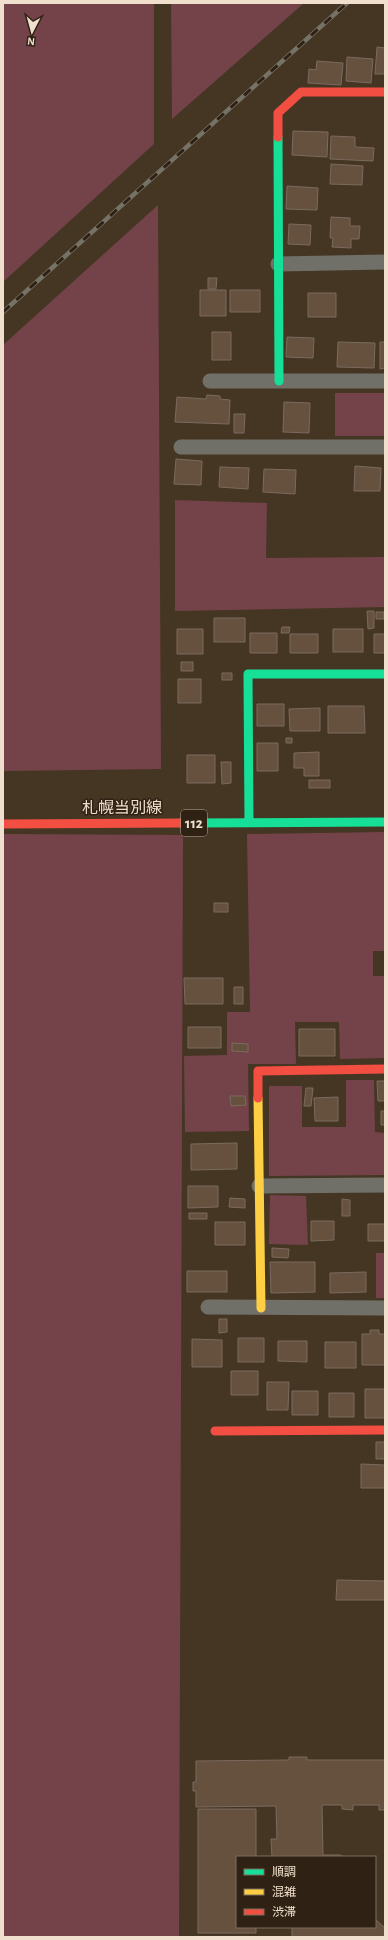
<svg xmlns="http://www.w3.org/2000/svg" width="388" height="1940" font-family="'Alegreya Sans','Noto Sans JP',sans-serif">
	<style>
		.green { fill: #744349 }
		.building { fill: #66503e; stroke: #7a6b5e }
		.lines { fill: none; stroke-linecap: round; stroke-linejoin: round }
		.street { stroke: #707068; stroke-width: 15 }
		.fast { stroke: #16e098; stroke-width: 9 }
		.slow { stroke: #ffcf43; stroke-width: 9 }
		.jam { stroke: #f24e42; stroke-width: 9 }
		.rail-casing { stroke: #777266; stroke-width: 4.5 }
		.rail { stroke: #2f2214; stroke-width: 3; stroke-dasharray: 9; stroke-linecap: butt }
		.labels { text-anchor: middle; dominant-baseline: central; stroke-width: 3; stroke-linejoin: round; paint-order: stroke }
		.shield { fill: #2f2214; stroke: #b6a695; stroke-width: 1 }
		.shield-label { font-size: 15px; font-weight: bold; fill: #f0dfcc }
		.street-label { font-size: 16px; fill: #f0dfcc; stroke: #2f2214 }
	</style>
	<rect width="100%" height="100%" fill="#453624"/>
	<path class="green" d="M 3,3 L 154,3 L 154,144 L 3,282 Z
		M 171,3 L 304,3 L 172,119 Z
		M 158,205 L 161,769 L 3,771 L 3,345 Z
		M 335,393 L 385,393 L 385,436 L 335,436 Z
		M 175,500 L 267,503 L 266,558 L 385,557 L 385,607 L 175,611 Z
		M 385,832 L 384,951 L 373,951 L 373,976 L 385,976 L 385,1058 L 340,1059 L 339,1022 L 295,1022 L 296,1064 L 248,1064 L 249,1131 L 185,1132 L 184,1056 L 227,1055 L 227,1012 L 250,1012 L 247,834 Z
		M 3,834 L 183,835 L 179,1937 L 3,1937 Z
		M 346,1080 L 374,1080 L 375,1132 L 385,1133 L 385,1175 L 269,1176 L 269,1086 L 302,1086 L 302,1127 L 346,1127 Z
		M 270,1195 L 306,1196 L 308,1245 L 269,1244 Z
		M 376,1253 L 385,1253 L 385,1298 L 376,1298 Z"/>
	<path class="building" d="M 377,47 L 385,48 L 385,74 L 375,74 Z
		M 347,57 L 373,59 L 371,83 L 346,81 Z
		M 317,61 L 343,63 L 341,85 L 308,83 L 309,69 L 316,70 Z
		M 293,131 L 328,132 L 327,157 L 292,155 Z
		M 331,136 L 355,137 L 355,147 L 374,148 L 373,161 L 330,159 Z
		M 331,164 L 363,166 L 362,185 L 330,184 Z
		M 287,186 L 318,188 L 317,210 L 286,209 Z
		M 331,217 L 350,218 L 350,226 L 360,226 L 359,239 L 351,239 L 351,248 L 332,247 L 333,238 L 330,238 Z
		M 289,224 L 311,225 L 310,245 L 288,244 Z
		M 208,278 L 217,278 L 216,289 L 208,289 Z
		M 200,290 L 226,290 L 226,316 L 200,316 Z
		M 230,290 L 260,290 L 260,312 L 230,312 Z
		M 308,293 L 336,293 L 336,317 L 308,317 Z
		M 212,332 L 231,332 L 231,360 L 212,360 Z
		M 287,337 L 314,338 L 313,358 L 286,357 Z
		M 338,342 L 375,343 L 374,368 L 337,367 Z
		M 380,342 L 385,342 L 385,368 L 380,369 Z
		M 207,395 L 220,396 L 220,399 L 230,400 L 229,424 L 175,422 L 177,397 L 206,399 Z
		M 284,402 L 310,403 L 309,433 L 283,432 Z
		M 234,414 L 245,414 L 244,433 L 234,433 Z
		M 176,459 L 202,461 L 201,485 L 174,484 Z
		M 355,466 L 381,468 L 380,491 L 354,491 Z
		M 220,467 L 249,468 L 248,489 L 219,487 Z
		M 264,469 L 296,470 L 295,494 L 263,492 Z
		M 367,611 L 374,611 L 374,628 L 368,629 Z
		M 376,612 L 384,612 L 384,619 L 376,619 Z
		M 214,618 L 245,618 L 245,642 L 214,642 Z
		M 282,627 L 290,627 L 289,633 L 281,633 Z
		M 177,629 L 203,629 L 203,654 L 177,654 Z
		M 333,629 L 363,629 L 363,652 L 333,652 Z
		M 250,633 L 277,633 L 277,653 L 250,653 Z
		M 290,634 L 318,634 L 318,653 L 290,653 Z
		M 374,634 L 385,634 L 385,653 L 374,653 Z
		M 181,662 L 193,662 L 193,671 L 181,671 Z
		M 222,673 L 232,673 L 232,680 L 222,680 Z
		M 178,679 L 201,679 L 201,703 L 178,703 Z
		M 257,704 L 284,704 L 284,726 L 257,726 Z
		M 328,706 L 364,706 L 365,733 L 328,733 Z
		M 320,708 L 320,731 L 290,731 L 289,709 Z
		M 286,738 L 292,738 L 292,743 L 286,743 Z
		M 257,743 L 278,743 L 278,771 L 257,771 Z
		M 319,752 L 319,776 L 304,776 L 304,768 L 294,768 L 294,753 Z
		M 187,755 L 215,755 L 215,783 L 187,783 Z
		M 221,762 L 231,762 L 231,783 L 222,784 Z
		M 309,780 L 330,780 L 330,788 L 309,788 Z
		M 214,903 L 228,903 L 228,912 L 214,912 Z
		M 184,978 L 223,978 L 223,1004 L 185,1004 Z
		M 234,987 L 243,987 L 243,1004 L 234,1004 Z
		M 188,1027 L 221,1027 L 221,1048 L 188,1048 Z
		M 299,1029 L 335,1029 L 335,1056 L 299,1056 Z
		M 232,1043 L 248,1044 L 248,1052 L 232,1051 Z
		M 377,1081 L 385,1081 L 385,1101 L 378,1101 Z
		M 306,1088 L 313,1088 L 311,1106 L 304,1106 Z
		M 230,1096 L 245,1096 L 246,1105 L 231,1106 Z
		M 338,1097 L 338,1121 L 315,1121 L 314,1098 Z
		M 381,1111 L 385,1111 L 385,1125 L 381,1125 Z
		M 237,1143 L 237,1169 L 191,1170 L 191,1144 Z
		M 188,1186 L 218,1186 L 218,1207 L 188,1208 Z
		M 230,1198 L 245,1199 L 245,1208 L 229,1207 Z
		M 342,1199 L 350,1200 L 350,1216 L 342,1216 Z
		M 189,1213 L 207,1213 L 207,1219 L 189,1219 Z
		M 311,1221 L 334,1221 L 334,1240 L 311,1241 Z
		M 215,1222 L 245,1222 L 245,1245 L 215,1245 Z
		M 368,1224 L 385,1224 L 385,1241 L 368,1241 Z
		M 272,1248 L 289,1249 L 288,1258 L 272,1257 Z
		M 270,1262 L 315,1262 L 315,1292 L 271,1293 Z
		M 187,1271 L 227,1271 L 227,1292 L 187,1292 Z
		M 366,1272 L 366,1292 L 330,1293 L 330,1273 Z
		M 219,1319 L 227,1319 L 227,1332 L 219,1333 Z
		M 370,1330 L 379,1330 L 379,1334 L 385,1334 L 385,1365 L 362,1365 L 362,1334 L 370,1334 Z
		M 238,1338 L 264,1338 L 264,1362 L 238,1362 Z
		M 192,1339 L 222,1340 L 222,1367 L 192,1367 Z
		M 278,1341 L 307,1341 L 307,1362 L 278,1361 Z
		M 325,1342 L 356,1342 L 356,1368 L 325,1368 Z
		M 231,1371 L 258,1371 L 258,1395 L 231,1395 Z
		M 267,1382 L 289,1382 L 288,1410 L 267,1410 Z
		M 365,1389 L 385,1389 L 385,1418 L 365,1418 Z
		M 292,1391 L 318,1391 L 318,1415 L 292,1415 Z
		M 329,1393 L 354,1393 L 354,1417 L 329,1417 Z
		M 376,1442 L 385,1442 L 385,1459 L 376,1459 Z
		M 361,1464 L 385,1465 L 385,1488 L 361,1488 Z
		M 337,1580 L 385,1581 L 385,1600 L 336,1600 Z
		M 289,1757 L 307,1757 L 307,1760 L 385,1760 L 385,1810 L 379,1810 L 379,1805 L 353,1805 L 353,1810 L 342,1809 L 342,1805 L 322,1805 L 323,1855 L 340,1855 L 344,1857 L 272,1857 L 271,1839 L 277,1839 L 276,1806 L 196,1807 L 196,1791 L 193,1791 L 193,1782 L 196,1782 L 196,1761 L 289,1760 Z
		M 198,1809 L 256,1809 L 256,1857 L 237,1857 L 237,1927 L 256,1927 L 256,1933 L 198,1933 Z
		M 375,1919 L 385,1928 L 385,1937 L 292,1937 L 292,1927 L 375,1927 Z"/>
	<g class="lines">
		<path class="street" d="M 278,264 L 385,262
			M 210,381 L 385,381
			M 181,447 L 385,447
			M 259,1186 L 385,1185
			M 208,1307 L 385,1308"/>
		<path class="fast" d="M 278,137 L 279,381
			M 181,823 L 385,822
			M 249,823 L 248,674 L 385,674"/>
		<path class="slow" d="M 258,1098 L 261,1308"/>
		<path class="jam" d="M 278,137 L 278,113 L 301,92 L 385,92
			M 3,824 L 181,823
			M 258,1098 L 258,1071 L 385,1069
			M 215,1431 L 385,1430"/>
		<g class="rail-casing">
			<path id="rail" d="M 3,312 L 347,3"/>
		</g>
		<use href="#rail" class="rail"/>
	</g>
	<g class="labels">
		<rect class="shield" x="181" y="810" width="26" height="26" rx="3"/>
		<g class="shield-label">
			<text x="194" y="823">112</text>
		</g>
		<g class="street-label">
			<text x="122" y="808">札幌当別線</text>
		</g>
	</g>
	<rect width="388" height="1940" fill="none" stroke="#f0dfcc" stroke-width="8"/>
	<rect x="236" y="1856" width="140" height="72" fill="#2f2214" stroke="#7c6e5e"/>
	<rect x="244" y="1869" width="20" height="6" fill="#16e098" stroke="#7c6e5e"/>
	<text x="272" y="1876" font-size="12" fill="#f0dfcc">順調</text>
	<rect x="244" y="1889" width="20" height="6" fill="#ffcf43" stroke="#7c6e5e"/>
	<text x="272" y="1896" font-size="12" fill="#f0dfcc">混雑</text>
	<rect x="244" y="1909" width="20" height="6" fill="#f24e42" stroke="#7c6e5e"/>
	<text x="272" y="1916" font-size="12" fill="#f0dfcc">渋滞</text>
	<g transform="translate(32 32) rotate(186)" stroke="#2f2214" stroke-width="3" paint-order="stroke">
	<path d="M0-3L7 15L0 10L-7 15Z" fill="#f0dfcc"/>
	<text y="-6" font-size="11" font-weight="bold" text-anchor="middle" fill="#f0dfcc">N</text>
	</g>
</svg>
